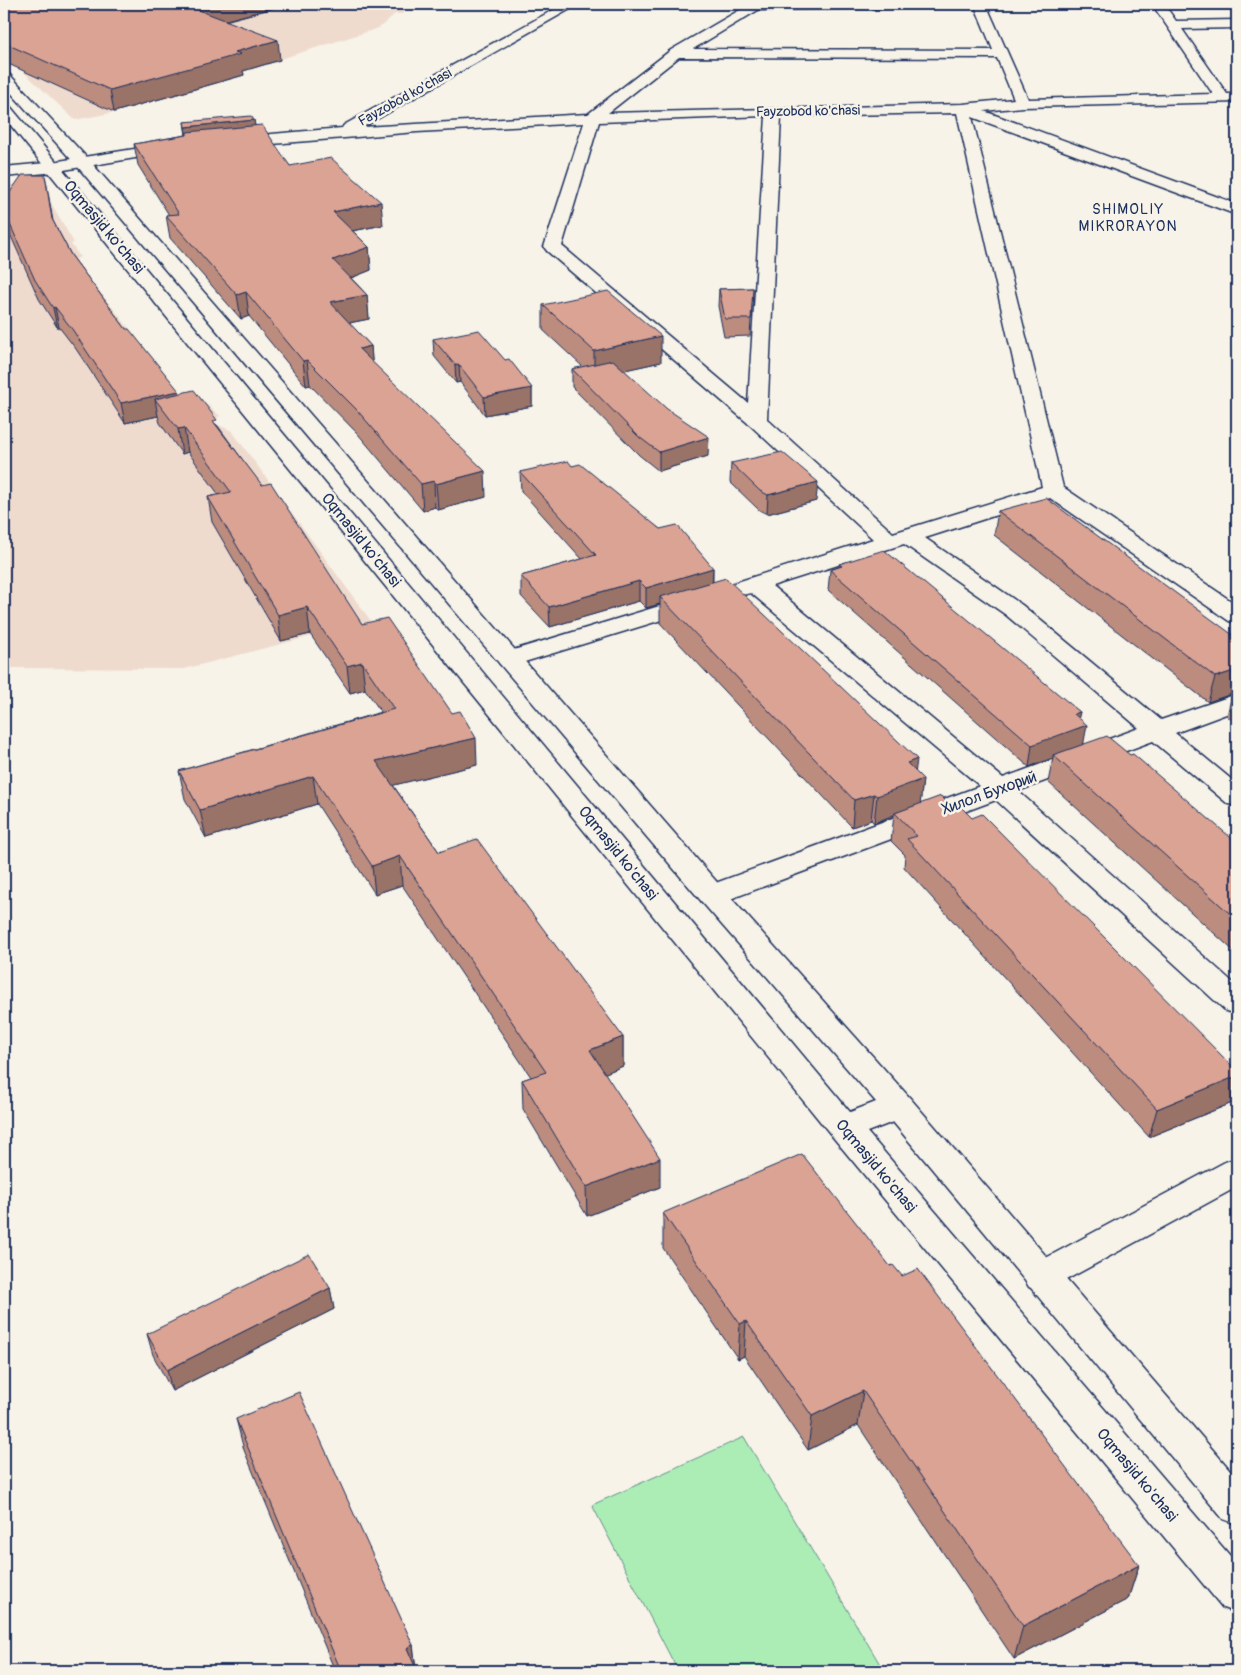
<svg xmlns="http://www.w3.org/2000/svg" width="1241" height="1675" font-family="Pangolin,sans-serif">
	<style>
		.built { fill: #efdbce }
		.green { fill: #acedb6; stroke: #648e8a }
		.lines { fill: none; stroke-linecap: round; stroke-linejoin: round }
		.street-casing { stroke: #1b2f5e; stroke-width: 3 }
		.secondary-casing { stroke: #1b2f5e; stroke-width: 3 }
		.street { fill: #f7f3e8; fill-rule: evenodd }
		.secondary { fill: #f7f3e8; fill-rule: evenodd }
		.wall { fill: #bc8c7e; stroke: #1b2f5e }
		.shaded-wall { fill: #997267; stroke: #1b2f5e }
		.building { fill: #dba393; stroke: #1b2f5e }
		.labels { text-anchor: middle; dominant-baseline: central; stroke-width: 5; stroke-linejoin: round; paint-order: stroke }
		.far-street-label { font-size: 14px; fill: #1b2f5e; stroke: #f7f3e8 }
		.far-neighbourhood-label { font-size: 15px; letter-spacing: 1px; fill: #1b2f5e; stroke: #f7f3e8 }
		.street-label { font-size: 16px; fill: #1b2f5e; stroke: #f7f3e8 }
	</style>
	<rect width="100%" height="100%" fill="#f7f3e8"/>
	<filter id="ink" filterUnits="userSpaceOnUse"><feTurbulence type="fractalNoise" baseFrequency=".02" numOctaves="2"/><feDisplacementMap in="SourceGraphic" scale="10" xChannelSelector="R" yChannelSelector="G"/><feConvolveMatrix kernelMatrix="1 2 1 2 8 2 1 2 1" color-interpolation-filters="sRGB"/></filter>
	<g filter="url(#ink)">
		<path class="built" d="M 258,4 L 409,5 L 402,14 L 395,14 L 379,28 L 239,72 L 244,75 L 212,85 L 116,112 L 75,120 L 14,63 Z
			M 48,183 L 50,201 L 74,243 L 71,244 L 80,257 L 75,260 L 90,280 L 137,338 L 172,386 L 189,404 L 203,401 L 220,416 L 210,421 L 232,431 L 371,621 L 184,669 L 4,668 L 4,185 Z"/>
		<path class="green" d="M 744,1437 L 884,1671 L 678,1671 L 592,1505 Z"/>
		<g class="lines">
			<g class="street-casing">
				<path id="street" d="M 564,4 L 579,4 L 363,127 L 588,114 L 671,50 L 750,4 L 890,4 L 884,8 L 758,10 L 693,49 L 993,50 L 974,4 L 986,4 L 1028,99 L 1213,94 L 1152,4 L 1164,4 L 1176,21 L 1237,20 L 1237,28 L 1182,29 L 1227,94 L 1237,94 L 1237,102 L 1023,107 L 984,111 L 1237,204 L 1237,215 L 972,117 L 1063,487 L 1237,605 L 1237,623 L 1229,621 L 1050,498 L 925,538 L 1022,605 L 1161,720 L 1237,694 L 1237,710 L 1175,733 L 1237,784 L 1237,806 L 1228,804 L 1153,741 L 1018,791 L 1237,986 L 1237,1014 L 1226,1011 L 996,800 L 722,902 L 712,904 L 702,902 L 698,895 L 702,888 L 980,786 L 751,593 L 742,595 L 734,593 L 730,588 L 734,583 L 873,539 L 750,425 L 547,251 L 544,247 L 584,123 L 417,132 L 235,147 L 227,142 L 235,137 L 342,128 L 344,125 ZM 679,57 L 997,58 L 1014,99 L 963,104 L 608,113 ZM 957,113 L 1042,487 L 893,533 L 767,419 L 781,116 ZM 766,116 L 748,403 L 562,246 L 599,122 ZM 904,544 L 1006,615 L 1139,728 L 1003,778 L 772,586 Z
					M 172,143 L 177,145 L 180,148 L 177,151 L 46,173 L 4,177 L 4,167 L 46,163 Z
					M 696,595 L 704,597 L 708,602 L 704,607 L 518,664 L 509,666 L 500,664 L 497,659 L 500,654 Z
					M 1237,1158 L 1237,1187 L 1053,1287 L 1041,1292 L 1029,1287 L 1023,1277 L 1029,1267 L 1225,1162 Z"/>
			</g>
			<g class="secondary-casing">
				<path id="secondary" d="M 4,73 L 9,74 L 89,160 L 722,888 L 910,1098 L 1237,1478 L 1237,1524 L 1223,1519 L 893,1122 L 867,1132 L 1237,1564 L 1237,1613 L 1223,1608 L 832,1136 L 4,117 L 4,104 L 9,105 L 850,1112 L 876,1102 L 702,902 L 77,166 L 4,85 Z"/>
			</g>
			<use href="#street" class="street"/>
			<use href="#secondary" class="secondary"/>
		</g>
		<path class="wall" d="M 4,4 L 289,4 L 225,21 L 280,60 L 243,71 L 244,75 L 114,112 L 4,62 Z
			M 254,120 L 255,126 L 290,166 L 383,225 L 353,231 L 369,247 L 371,270 L 351,278 L 367,295 L 369,319 L 349,323 L 371,346 L 372,362 L 486,497 L 438,510 L 435,507 L 423,511 L 358,434 L 310,385 L 306,386 L 249,316 L 241,319 L 170,238 L 166,215 L 169,215 L 138,165 L 134,144 L 186,135 L 184,122 Z
			M 45,175 L 53,221 L 71,255 L 126,329 L 179,393 L 218,426 L 362,624 L 477,765 L 393,785 L 439,852 L 623,1037 L 623,1066 L 605,1073 L 660,1187 L 587,1216 L 523,1109 L 522,1080 L 531,1077 L 402,885 L 375,894 L 317,804 L 206,838 L 185,799 L 179,771 L 381,712 L 365,689 L 350,693 L 310,634 L 281,641 L 212,522 L 208,497 L 219,495 L 188,452 L 182,454 L 160,423 L 158,416 L 125,423 L 76,349 L 59,327 L 57,327 L 39,299 L 5,223 L 4,218 L 4,201 Z
			M 753,288 L 750,336 L 724,337 L 718,306 L 719,289 Z
			M 543,305 L 661,362 L 624,370 L 708,456 L 659,471 L 639,455 L 572,387 L 572,369 L 583,367 L 543,330 Z
			M 433,339 L 505,360 L 532,388 L 532,406 L 485,415 L 460,382 L 456,383 L 434,356 Z
			M 731,463 L 816,501 L 767,514 L 759,510 L 730,482 Z
			M 572,466 L 660,529 L 713,568 L 713,582 L 923,779 L 920,804 L 955,810 L 1237,1071 L 1237,1086 L 1232,1103 L 1149,1137 L 904,867 L 905,855 L 891,841 L 894,815 L 874,823 L 871,820 L 852,827 L 660,623 L 660,604 L 646,608 L 639,601 L 550,627 L 521,596 L 521,576 L 582,559 L 521,491 L 520,472 Z
			M 998,511 L 1237,638 L 1237,724 L 1227,716 L 1232,694 L 1208,702 L 994,535 Z
			M 839,564 L 1080,712 L 1078,718 L 1084,744 L 1237,843 L 1237,954 L 1048,782 L 1053,758 L 1029,767 L 828,590 L 830,570 L 839,567 Z
			M 663,1213 L 890,1266 L 1139,1565 L 1128,1599 L 1014,1659 L 858,1425 L 808,1450 L 744,1356 L 738,1359 L 663,1248 Z
			M 330,1288 L 334,1309 L 172,1391 L 153,1355 L 147,1334 Z
			M 236,1419 L 413,1645 L 416,1669 L 417,1671 L 335,1671 L 244,1450 Z"/>
		<path class="shaded-wall" d="M 211,4 L 289,4 L 195,28 L 193,8 Z
			M 278,40 L 280,60 L 243,71 L 244,75 L 114,112 L 110,90 L 235,52 Z
			M 254,120 L 256,133 L 187,140 L 185,127 Z
			M 381,202 L 383,225 L 336,234 L 333,212 Z
			M 369,247 L 371,270 L 336,284 L 333,260 Z
			M 246,292 L 249,316 L 241,319 L 237,295 Z
			M 367,295 L 369,319 L 333,326 L 330,302 Z
			M 55,307 L 59,327 L 57,327 L 53,308 Z
			M 661,336 L 661,362 L 594,377 L 594,351 Z
			M 371,346 L 373,371 L 359,349 Z
			M 307,360 L 310,385 L 306,386 L 303,361 Z
			M 455,365 L 459,365 L 460,382 L 456,383 Z
			M 532,388 L 532,406 L 485,415 L 484,397 Z
			M 179,391 L 182,411 L 155,399 L 158,416 L 125,423 L 121,403 Z
			M 184,428 L 188,452 L 182,454 L 178,429 Z
			M 709,437 L 708,456 L 659,471 L 659,452 Z
			M 485,471 L 486,497 L 438,510 L 436,484 Z
			M 434,481 L 435,507 L 423,511 L 421,484 Z
			M 818,482 L 816,501 L 767,514 L 768,495 Z
			M 713,568 L 712,588 L 660,597 L 660,604 L 646,608 L 646,588 Z
			M 639,581 L 639,601 L 550,627 L 549,607 Z
			M 307,607 L 310,634 L 281,641 L 278,615 Z
			M 362,662 L 365,689 L 350,693 L 347,666 Z
			M 1237,670 L 1237,693 L 1233,691 L 1232,694 L 1208,702 L 1215,677 Z
			M 1080,712 L 1076,729 L 1087,725 L 1083,747 L 1053,755 L 1053,758 L 1029,767 L 1032,745 L 1074,714 Z
			M 476,738 L 477,765 L 378,789 L 376,761 Z
			M 917,759 L 914,783 L 923,779 L 920,806 L 895,813 L 894,815 L 874,823 L 877,796 L 907,763 Z
			M 313,776 L 317,804 L 206,838 L 200,810 Z
			M 874,794 L 871,820 L 852,827 L 854,800 Z
			M 400,856 L 402,885 L 375,894 L 372,866 Z
			M 623,1037 L 623,1066 L 591,1079 L 590,1050 Z
			M 1237,1076 L 1237,1086 L 1232,1103 L 1149,1137 L 1157,1109 Z
			M 660,1158 L 660,1187 L 587,1216 L 586,1187 Z
			M 330,1288 L 334,1309 L 172,1391 L 167,1370 Z
			M 746,1321 L 744,1356 L 738,1359 L 740,1324 Z
			M 863,1391 L 858,1425 L 808,1450 L 812,1416 Z
			M 1139,1565 L 1128,1599 L 1014,1659 L 1023,1626 Z
			M 413,1645 L 416,1671 L 407,1648 Z"/>
		<path class="building" d="M 4,4 L 211,4 L 193,8 L 278,40 L 235,52 L 241,54 L 110,90 L 4,43 Z
			M 251,116 L 254,120 L 185,127 L 184,122 Z
			M 262,125 L 290,166 L 331,158 L 381,202 L 333,212 L 369,247 L 333,260 L 367,295 L 330,302 L 371,346 L 359,349 L 485,471 L 436,484 L 434,481 L 421,484 L 356,409 L 307,360 L 303,361 L 246,292 L 237,295 L 166,215 L 179,214 L 134,144 L 187,135 L 187,132 Z
			M 22,175 L 45,175 L 52,219 L 71,255 L 126,329 L 129,329 L 179,391 L 121,403 L 72,329 L 55,307 L 53,308 L 35,280 L 4,211 L 4,201 Z
			M 753,288 L 751,319 L 725,319 L 719,289 Z
			M 608,291 L 661,336 L 594,351 L 543,305 Z
			M 479,330 L 505,360 L 509,359 L 532,388 L 484,397 L 459,365 L 455,365 L 433,339 Z
			M 613,360 L 667,409 L 709,437 L 659,452 L 639,437 L 572,369 Z
			M 194,390 L 217,420 L 213,421 L 262,485 L 271,483 L 362,624 L 387,618 L 452,713 L 460,711 L 476,738 L 376,761 L 439,852 L 477,839 L 623,1037 L 590,1050 L 660,1158 L 586,1187 L 522,1080 L 546,1072 L 400,856 L 372,866 L 313,776 L 200,810 L 179,771 L 394,709 L 362,662 L 347,666 L 307,607 L 278,615 L 208,497 L 231,492 L 184,428 L 178,429 L 155,399 Z
			M 782,452 L 818,482 L 768,495 L 760,491 L 731,463 Z
			M 568,461 L 572,466 L 580,464 L 660,529 L 677,525 L 713,568 L 646,588 L 639,581 L 549,607 L 521,576 L 596,555 L 520,472 Z
			M 1046,498 L 1237,638 L 1237,670 L 1215,677 L 998,511 Z
			M 884,550 L 1080,712 L 1074,714 L 1087,725 L 1032,745 L 830,570 L 842,566 L 839,564 Z
			M 726,578 L 917,759 L 907,763 L 923,779 L 877,796 L 874,794 L 854,800 L 660,597 Z
			M 1237,689 L 1237,694 L 1233,691 Z
			M 1107,736 L 1130,755 L 1133,754 L 1237,843 L 1237,920 L 1053,755 Z
			M 941,796 L 955,810 L 962,808 L 972,818 L 982,814 L 1237,1071 L 1237,1076 L 1157,1109 L 907,839 L 917,836 L 895,813 Z
			M 802,1154 L 890,1266 L 893,1265 L 902,1276 L 918,1269 L 1139,1565 L 1023,1626 L 863,1391 L 812,1416 L 746,1321 L 740,1324 L 663,1213 Z
			M 309,1254 L 330,1288 L 167,1370 L 147,1334 Z
			M 299,1392 L 413,1645 L 407,1648 L 417,1671 L 341,1671 L 236,1419 Z"/>
	</g>
	<g class="labels">
		<g class="far-street-label">
			<text transform="translate(405 97) rotate(-29)">Fayzobod ko'chasi</text>
			<text transform="translate(808 111) rotate(-1)">Fayzobod ko'chasi</text>
		</g>
		<g class="far-neighbourhood-label">
			<text x="1128" y="209">SHIMOLIY<tspan x="1128" dy="17">MIKRORAYON</tspan></text>
		</g>
		<g class="street-label">
			<text transform="translate(104 227) rotate(50)">Oqmasjid ko'chasi</text>
			<text transform="translate(361 540) rotate(51)">Oqmasjid ko'chasi</text>
			<text transform="translate(989 793) rotate(-20)">Хилол Бухорий</text>
			<text transform="translate(618 853) rotate(51)">Oqmasjid ko'chasi</text>
			<text transform="translate(876 1166) rotate(50)">Oqmasjid ko'chasi</text>
			<text transform="translate(1137 1475) rotate(50)">Oqmasjid ko'chasi</text>
		</g>
	</g>
	<rect width="1241" height="1675" fill="none" stroke="#f7f3e8" stroke-width="20"/>
	<rect x="10" y="10" width="1221" height="1655" fill="none" stroke="#1b2f5e" stroke-width="2" filter="url(#ink)"/>
</svg>
